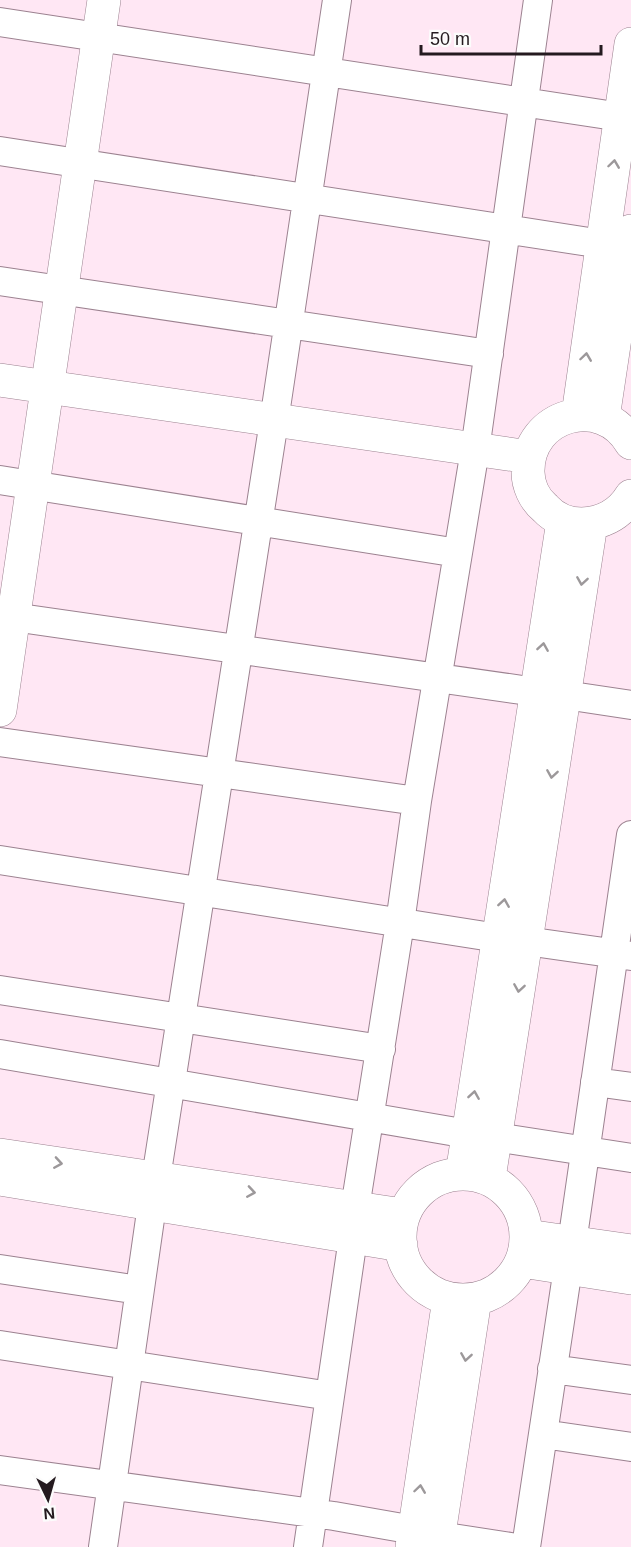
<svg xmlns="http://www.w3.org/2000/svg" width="631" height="1547" font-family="Helvetica,sans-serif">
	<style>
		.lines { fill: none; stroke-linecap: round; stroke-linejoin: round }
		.minor-casing { stroke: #9c8290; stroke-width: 30 }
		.tertiary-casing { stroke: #9c8290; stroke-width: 34 }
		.minor { stroke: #fff; stroke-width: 28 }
		.tertiary { stroke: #fff; stroke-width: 33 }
		.oneway { stroke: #9c989a }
	</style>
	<rect width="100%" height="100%" fill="#ffe7f4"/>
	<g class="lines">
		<g class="minor-casing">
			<path id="minor" d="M 0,22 L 621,117
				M 0,151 L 602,244
				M 0,281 L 489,354
				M 0,480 L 458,553
				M 13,617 L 536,692
				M 565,695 L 631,705
				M 0,742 L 417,801
				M 0,860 L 498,938
				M 526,941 L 631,956
				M 0,990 L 381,1049
				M 0,1054 L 468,1134
				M 595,1082 L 631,1087
				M 495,1137 L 631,1158
				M 156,1178 L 274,421 L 337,0
				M 355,1208 L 400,923 L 417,801 L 475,450 L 538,0
				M 572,1243 L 631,835
				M 0,1269 L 139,1290
				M 0,1345 L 330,1396
				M 552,1369 L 631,1380
				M 543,1434 L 631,1447
				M 0,1470 L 334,1516 L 414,1530
				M 439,1536 L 511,1547
				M 103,1547 L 152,1205
				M 308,1547 L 353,1238
				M 526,1547 L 568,1268"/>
		</g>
		<g class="tertiary-casing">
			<path id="tertiary" d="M 0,380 L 529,457
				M 578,415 L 631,44
				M 603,418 L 631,231
				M 631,443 C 602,393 527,414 528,472 C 528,485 534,499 545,508 C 554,518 568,524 582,524 C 603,523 620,514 631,496
				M 0,710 L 104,0
				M 0,1155 L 403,1215
				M400 1237a63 63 0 1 1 126 0a63 63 0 1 1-126 0Z
				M 462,1174 L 563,521
				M 489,1178 L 591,524
				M 0,1179 L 401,1245
				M 527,1236 L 631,1251
				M 522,1261 L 631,1278
				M 412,1547 L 449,1299
				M 437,1547 L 475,1299"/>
		</g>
		<use href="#minor" class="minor"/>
		<use href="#tertiary" class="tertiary"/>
	</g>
	<defs><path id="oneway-chevron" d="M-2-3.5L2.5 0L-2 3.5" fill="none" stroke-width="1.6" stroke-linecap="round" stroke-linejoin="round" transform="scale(1.5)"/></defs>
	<g class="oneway">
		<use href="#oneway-chevron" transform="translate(614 164) rotate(-82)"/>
		<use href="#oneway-chevron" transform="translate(586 357) rotate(-82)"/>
		<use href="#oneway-chevron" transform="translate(582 581) rotate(99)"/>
		<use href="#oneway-chevron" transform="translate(543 647) rotate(-81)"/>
		<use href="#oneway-chevron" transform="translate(552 774) rotate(99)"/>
		<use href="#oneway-chevron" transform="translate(504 903) rotate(-81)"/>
		<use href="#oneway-chevron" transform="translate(519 988) rotate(99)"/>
		<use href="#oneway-chevron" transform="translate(474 1095) rotate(-81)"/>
		<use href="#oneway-chevron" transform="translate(58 1163) rotate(9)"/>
		<use href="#oneway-chevron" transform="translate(251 1192) rotate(9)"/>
		<use href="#oneway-chevron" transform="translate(466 1357) rotate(99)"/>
		<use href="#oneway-chevron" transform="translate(420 1489) rotate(-82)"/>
	</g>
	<g transform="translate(48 1499) rotate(175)" stroke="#fcfcfc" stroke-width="4.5" paint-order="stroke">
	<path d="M0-4.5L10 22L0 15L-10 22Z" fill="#241a1f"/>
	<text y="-9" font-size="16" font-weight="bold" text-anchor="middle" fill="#241a1f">N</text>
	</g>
	<path d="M421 45v9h180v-9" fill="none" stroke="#241a1f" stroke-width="3"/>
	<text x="430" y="45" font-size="18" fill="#241a1f" stroke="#fcfcfc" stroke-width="4.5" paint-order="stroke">50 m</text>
</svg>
